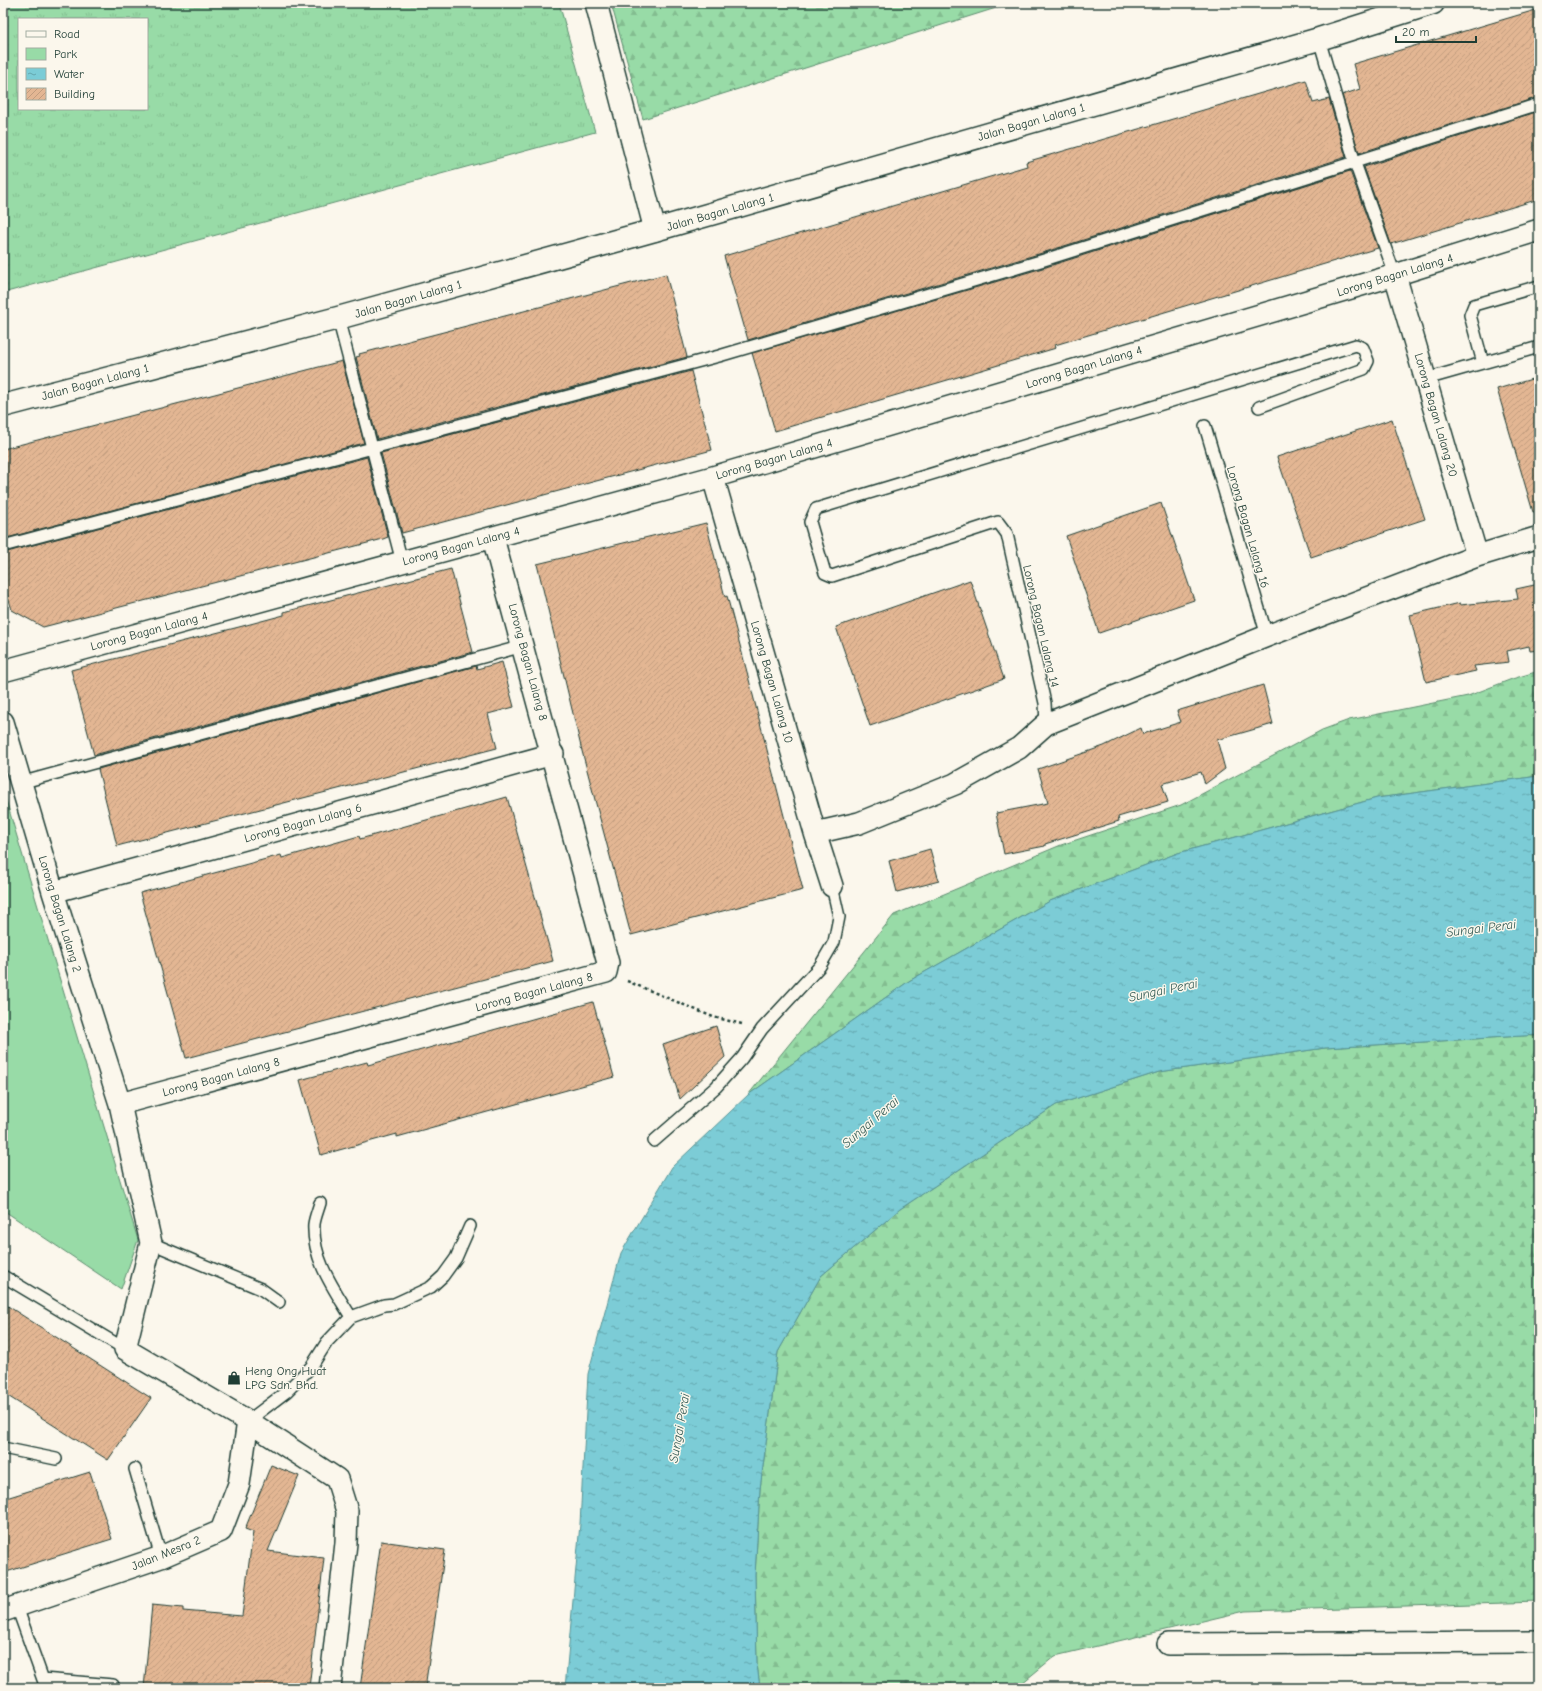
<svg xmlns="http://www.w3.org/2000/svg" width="1542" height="1691" font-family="'Comic Neue',sans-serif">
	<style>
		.grass { fill: url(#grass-tufts); stroke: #5c8c6e; fill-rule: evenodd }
		.forest { fill: url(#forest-firs); stroke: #5c8c6e }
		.park { fill: #98dba7; stroke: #5c8c6e }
		.water { fill: url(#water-ripples); stroke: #569395 }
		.building { fill: url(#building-hatch); stroke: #1f3d34 }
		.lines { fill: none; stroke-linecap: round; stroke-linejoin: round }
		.service-casing { stroke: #1f3d34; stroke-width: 14 }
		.minor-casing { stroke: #1f3d34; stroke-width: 24 }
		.secondary-casing { stroke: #1f3d34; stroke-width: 25 }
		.path { stroke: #1f3d34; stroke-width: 2.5; stroke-dasharray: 3 3; stroke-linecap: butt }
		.service { stroke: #fbf7ec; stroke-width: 11 }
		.minor { stroke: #fbf7ec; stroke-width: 21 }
		.secondary { stroke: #fbf7ec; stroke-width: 22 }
		.labels { text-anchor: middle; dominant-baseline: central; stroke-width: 3; stroke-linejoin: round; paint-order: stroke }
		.street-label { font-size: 12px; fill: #1f3d34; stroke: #fbf7ec }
		.poi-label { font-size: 12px; fill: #1f3d34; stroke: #fbf7ec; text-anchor: start }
		.water-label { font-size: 13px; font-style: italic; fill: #315a54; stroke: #fbf7ec }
	</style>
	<defs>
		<pattern id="grass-tufts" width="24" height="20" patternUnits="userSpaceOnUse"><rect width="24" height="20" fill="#98dba7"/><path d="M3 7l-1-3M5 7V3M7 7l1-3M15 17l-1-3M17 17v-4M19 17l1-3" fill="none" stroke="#83bd90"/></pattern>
		<pattern id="forest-firs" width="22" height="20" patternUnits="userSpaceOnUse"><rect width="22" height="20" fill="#98dba7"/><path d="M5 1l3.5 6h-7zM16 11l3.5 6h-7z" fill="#83bd90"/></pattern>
		<pattern id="water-ripples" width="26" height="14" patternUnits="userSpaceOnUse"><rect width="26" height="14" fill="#7bccd6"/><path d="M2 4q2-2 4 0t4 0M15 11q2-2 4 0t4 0" fill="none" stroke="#64a7ae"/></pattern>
		<pattern id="building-hatch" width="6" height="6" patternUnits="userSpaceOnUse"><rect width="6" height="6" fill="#e3b693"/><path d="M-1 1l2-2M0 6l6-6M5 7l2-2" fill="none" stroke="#c29d7f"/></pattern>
	</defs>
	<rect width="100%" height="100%" fill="#fbf7ec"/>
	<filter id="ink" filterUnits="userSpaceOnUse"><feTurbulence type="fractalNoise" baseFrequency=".025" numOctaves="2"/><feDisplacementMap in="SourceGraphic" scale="8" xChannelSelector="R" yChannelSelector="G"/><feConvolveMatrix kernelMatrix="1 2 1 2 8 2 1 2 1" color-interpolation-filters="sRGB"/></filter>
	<g filter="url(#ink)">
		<path class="grass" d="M 3,3 L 559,3 L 595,132 L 3,293 ZM 19,19 L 147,19 L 147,109 L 19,109 Z"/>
		<path class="forest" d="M 611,3 L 1012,3 L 643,119 Z
			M 1539,671 L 1539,776 L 1377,798 L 1178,853 L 1050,901 L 909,981 L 748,1095 L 894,915 L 1061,845 L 1181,805 L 1322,730 L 1349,720 L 1468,696 L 1512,679 Z
			M 1539,1035 L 1539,1602 L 1245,1611 L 1055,1656 L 1016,1688 L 760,1688 L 757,1664 L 755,1575 L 760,1489 L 778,1352 L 821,1276 L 900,1209 L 1056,1105 L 1159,1072 L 1325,1048 Z"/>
		<path class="park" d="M 3,790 L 138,1240 L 121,1289 L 3,1210 Z"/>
		<path class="water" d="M 1539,776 L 1539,1035 L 1325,1048 L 1159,1072 L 1056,1105 L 900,1209 L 821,1276 L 778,1352 L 760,1489 L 755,1575 L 757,1664 L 760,1688 L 565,1688 L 580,1524 L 588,1374 L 621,1253 L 672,1167 L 748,1095 L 909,981 L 1050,901 L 1178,853 L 1377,798 Z"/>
		<path class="building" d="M 1539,9 L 1539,97 L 1359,153 L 1342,95 L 1360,89 L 1353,64 Z
			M 1306,80 L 1313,103 L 1329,99 L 1346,157 L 1042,253 L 748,340 L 724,256 L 1027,166 L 1026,162 Z
			M 1539,111 L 1539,199 L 1391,244 L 1364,167 Z
			M 1350,171 L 1378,248 L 1055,345 L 1056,348 L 775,431 L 752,353 L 1046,267 Z
			M 666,274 L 687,357 L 377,439 L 356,357 L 360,356 L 359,354 Z
			M 342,361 L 364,443 L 3,539 L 3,449 Z
			M 691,371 L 712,450 L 402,533 L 381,453 Z
			M 1539,377 L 1539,511 L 1533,512 L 1497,389 Z
			M 1392,419 L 1425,519 L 1311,557 L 1277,457 Z
			M 367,457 L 388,537 L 383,539 L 43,627 L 12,610 L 3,580 L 3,553 Z
			M 1161,503 L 1194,600 L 1099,633 L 1066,536 Z
			M 706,523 L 725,597 L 727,596 L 747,672 L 803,890 L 631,935 L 582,751 L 537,564 Z
			M 451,569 L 473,652 L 94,755 L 71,670 L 239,627 L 284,615 L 284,612 Z
			M 970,580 L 1004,679 L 870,726 L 836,627 Z
			M 1539,584 L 1539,650 L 1530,651 L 1529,646 L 1507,651 L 1509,662 L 1474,666 L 1476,671 L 1426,682 L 1410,615 L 1460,603 L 1460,605 L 1518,599 L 1516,589 Z
			M 502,662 L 514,707 L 488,714 L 497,748 L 117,846 L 98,769 L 476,666 L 477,669 Z
			M 1263,685 L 1273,724 L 1217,740 L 1225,769 L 1205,784 L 1201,772 L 1162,784 L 1168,802 L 1118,817 L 1119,821 L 1045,844 L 1045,846 L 1004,854 L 996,813 L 1048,803 L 1038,769 L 1104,746 L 1141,728 L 1143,734 L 1181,722 L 1177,711 Z
			M 507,797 L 553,961 L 186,1058 L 140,893 L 281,855 L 282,858 L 359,836 L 360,839 Z
			M 930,849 L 939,881 L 897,892 L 889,861 Z
			M 593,1002 L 614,1077 L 397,1137 L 397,1134 L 321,1155 L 300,1080 L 367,1062 L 368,1065 Z
			M 716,1026 L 725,1057 L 680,1099 L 663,1044 Z
			M 3,1303 L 151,1398 L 108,1460 L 3,1393 Z
			M 271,1465 L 299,1476 L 268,1551 L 324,1558 L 309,1688 L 144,1688 L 152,1605 L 183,1608 L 183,1611 L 242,1616 L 253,1532 L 245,1529 Z
			M 90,1472 L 112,1539 L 3,1573 L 3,1499 Z
			M 381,1541 L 445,1550 L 425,1688 L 360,1688 Z"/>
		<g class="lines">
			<g class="service-casing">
				<path id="service" d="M 1319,39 L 1355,163 L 1395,275
					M 338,318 L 402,562
					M 1483,363 L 1470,315 L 1474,305 L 1539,286
					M 1426,379 L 1539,347
					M 1205,426 L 1267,636
					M 3,546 L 719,356 L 1044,260 L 1539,104
					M 1046,724 L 1045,703 L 1007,534 L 998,522 L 832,576 L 825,573 L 810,522 L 816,509 L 1356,345 L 1363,348 L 1368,361 L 1364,369 L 1259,407
					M 20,783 L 523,646
					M 654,1141 L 716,1087 L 742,1058 L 762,1029 L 820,966 L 834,942 L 839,917 L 832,886
					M 320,1203 C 318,1210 315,1217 314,1224 C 312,1259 334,1289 351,1317
					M 151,1243 L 261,1289 L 279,1302
					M 3,1276 L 125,1349
					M 248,1421 L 286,1392 L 311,1367 L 327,1342 L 351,1317 L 384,1305 L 394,1304 L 431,1287 L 443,1276 L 456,1258 L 470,1226
					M 3,1448 L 56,1459
					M 135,1469 L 161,1557
					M 17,1607 L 46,1688
					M 43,1679 L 113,1685"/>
			</g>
			<g class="minor-casing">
				<path id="minor" d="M 596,3 L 655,230
					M 1395,275 L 1477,556
					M 713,477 L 815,833 L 832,886
					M 3,671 L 713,477 L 1395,275 L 1539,230
					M 3,722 L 53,892 L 120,1104 L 151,1243 L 125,1349 L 248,1421 L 337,1479 L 347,1511 L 346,1543 L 330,1688
					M 815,833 L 859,823 L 955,784 L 1019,748 L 1046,724 L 1267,636 L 1477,556 L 1539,537
					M 53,892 L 553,754
					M 120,1104 L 606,972 L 608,963 L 493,538
					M 3,1611 L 161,1557 L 221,1531 L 239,1484 L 248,1421
					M 1168,1644 L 1539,1642"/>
			</g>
			<g class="secondary-casing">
				<path id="secondary" d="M 3,406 L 338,318 L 655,230 L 1319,39 L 1433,3"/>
			</g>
			<path class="path" d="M 627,981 L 713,1017 L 742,1024"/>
			<use href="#service" class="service"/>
			<use href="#minor" class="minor"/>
			<use href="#secondary" class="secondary"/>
		</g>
	</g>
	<defs>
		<g id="shop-bare" transform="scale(1.08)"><path d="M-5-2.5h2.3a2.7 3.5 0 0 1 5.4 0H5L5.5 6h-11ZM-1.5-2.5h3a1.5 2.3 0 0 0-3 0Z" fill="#1f3d34" stroke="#fbf7ec" stroke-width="2.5" paint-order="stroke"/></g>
	</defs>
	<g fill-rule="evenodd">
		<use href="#shop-bare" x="234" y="1378"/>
	</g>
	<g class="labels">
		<g class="street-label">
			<text transform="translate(1031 122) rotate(-16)">Jalan Bagan Lalang 1</text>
			<text transform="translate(720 212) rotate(-16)">Jalan Bagan Lalang 1</text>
			<text transform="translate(1395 275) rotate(-17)">Lorong Bagan Lalang 4</text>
			<text transform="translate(408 299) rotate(-16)">Jalan Bagan Lalang 1</text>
			<text transform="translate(1084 367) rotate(-17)">Lorong Bagan Lalang 4</text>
			<text transform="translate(95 382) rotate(-15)">Jalan Bagan Lalang 1</text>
			<text transform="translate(1436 415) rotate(74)">Lorong Bagan Lalang 20</text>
			<text transform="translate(774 459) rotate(-16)">Lorong Bagan Lalang 4</text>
			<text transform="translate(1248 527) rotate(74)">Lorong Bagan Lalang 16</text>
			<text transform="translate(461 546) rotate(-15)">Lorong Bagan Lalang 4</text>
			<text transform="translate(1041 626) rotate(77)">Lorong Bagan Lalang 14</text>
			<text transform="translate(149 631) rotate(-15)">Lorong Bagan Lalang 4</text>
			<text transform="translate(528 662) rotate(75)">Lorong Bagan Lalang 8</text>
			<text transform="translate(772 682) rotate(74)">Lorong Bagan Lalang 10</text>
			<text transform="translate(303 823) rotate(-15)">Lorong Bagan Lalang 6</text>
			<text transform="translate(60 914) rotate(73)">Lorong Bagan Lalang 2</text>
			<text transform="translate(534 992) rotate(-15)">Lorong Bagan Lalang 8</text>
			<text transform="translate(221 1077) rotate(-15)">Lorong Bagan Lalang 8</text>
			<text transform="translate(166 1553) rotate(-22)">Jalan Mesra 2</text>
		</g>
		<g class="poi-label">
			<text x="245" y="1371">Heng Ong Huat<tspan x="245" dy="14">LPG Sdn. Bhd.</tspan></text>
		</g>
		<g class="water-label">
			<text transform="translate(1481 928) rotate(-7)">Sungai Perai</text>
			<text transform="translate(1163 990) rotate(-12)">Sungai Perai</text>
			<text transform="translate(870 1122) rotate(-41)">Sungai Perai</text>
			<text transform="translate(679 1428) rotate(-80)">Sungai Perai</text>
		</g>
	</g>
	<rect width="1542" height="1691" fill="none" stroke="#fbf7ec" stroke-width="16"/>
	<rect x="8" y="8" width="1526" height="1675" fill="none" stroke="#1f3d34" stroke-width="1.5" filter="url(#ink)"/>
	<rect x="18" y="18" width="130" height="92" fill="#fbf7ec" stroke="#a3ada2"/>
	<rect x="26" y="31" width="20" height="6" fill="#fbf7ec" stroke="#a3ada2"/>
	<text x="54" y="38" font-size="12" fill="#1f3d34">Road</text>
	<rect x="26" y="48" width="20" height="12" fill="#98dba7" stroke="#a3ada2"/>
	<text x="54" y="58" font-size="12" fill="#1f3d34">Park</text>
	<rect x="26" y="68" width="20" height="12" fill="url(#water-ripples)" stroke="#a3ada2"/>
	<text x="54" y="78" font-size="12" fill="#1f3d34">Water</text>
	<rect x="26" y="88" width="20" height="12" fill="url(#building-hatch)" stroke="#a3ada2"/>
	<text x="54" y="98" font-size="12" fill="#1f3d34">Building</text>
	<path d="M1396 36v6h80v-6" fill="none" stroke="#1f3d34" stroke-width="2"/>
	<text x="1402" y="36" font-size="12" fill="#1f3d34" stroke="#fbf7ec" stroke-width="3" paint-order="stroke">20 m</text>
</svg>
